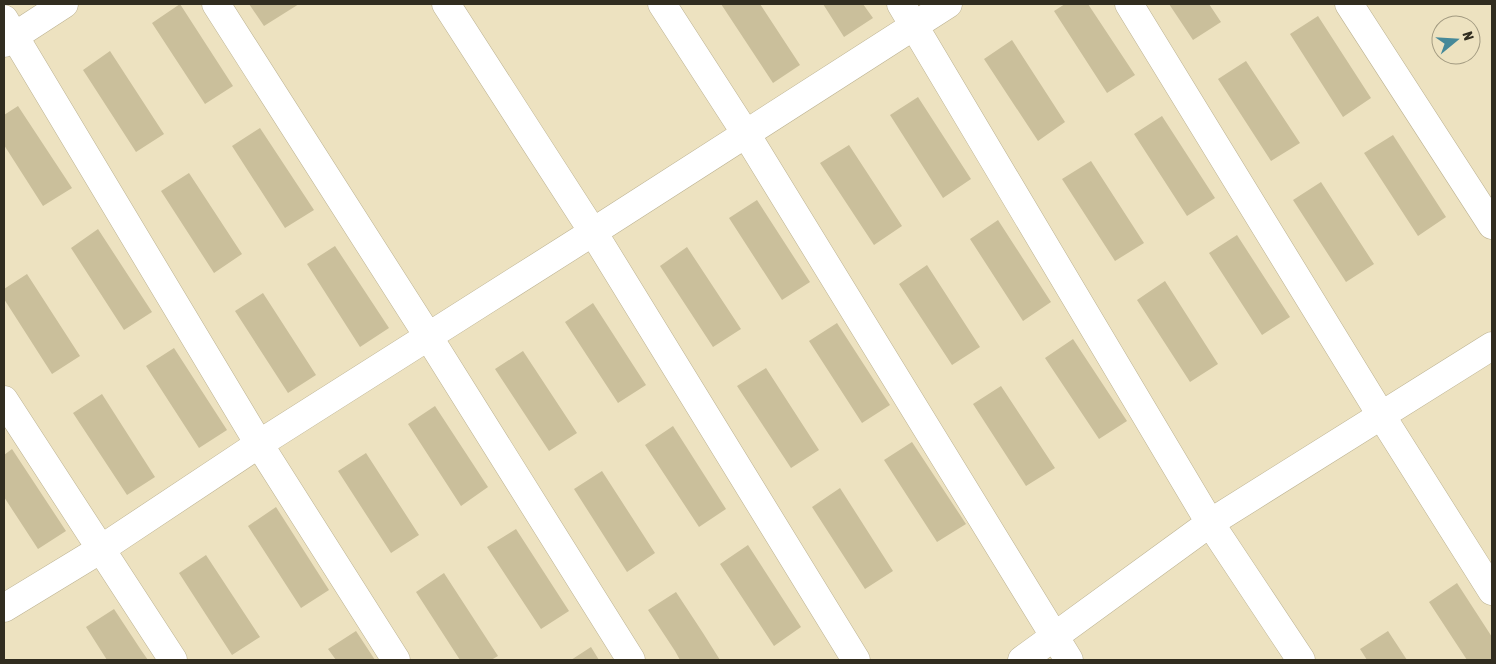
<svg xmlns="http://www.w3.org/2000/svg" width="1496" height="664" font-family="'Asap Condensed',sans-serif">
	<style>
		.building { fill: #cabf9b }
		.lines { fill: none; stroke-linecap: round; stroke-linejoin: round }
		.minor-casing { stroke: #bcb291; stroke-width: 29 }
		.minor { stroke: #fff; stroke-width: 28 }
	</style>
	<rect width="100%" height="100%" fill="#ede2c0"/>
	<path class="building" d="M 180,4 L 233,86 L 205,104 L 152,23 Z
		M 249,4 L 299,4 L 264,26 Z
		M 721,4 L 760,4 L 800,65 L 773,83 Z
		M 823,4 L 863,4 L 873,18 L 844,37 Z
		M 1065,4 L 1088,4 L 1135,75 L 1107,93 L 1054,11 Z
		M 1169,4 L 1209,4 L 1221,22 L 1193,40 Z
		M 1318,16 L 1371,98 L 1343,117 L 1290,34 Z
		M 1012,40 L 1065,122 L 1038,141 L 984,59 Z
		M 110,51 L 164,134 L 136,152 L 83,70 Z
		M 1246,61 L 1300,143 L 1271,161 L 1218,79 Z
		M 918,97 L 971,179 L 943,198 L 890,115 Z
		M 18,106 L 72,188 L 43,206 L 4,145 L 4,115 Z
		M 1162,116 L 1215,198 L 1187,216 L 1134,134 Z
		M 260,128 L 314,210 L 285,228 L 232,146 Z
		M 1393,135 L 1446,217 L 1418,236 L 1364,153 Z
		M 849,145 L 902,226 L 874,245 L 820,163 Z
		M 1091,161 L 1144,243 L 1115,261 L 1062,179 Z
		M 189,173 L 242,254 L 214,273 L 161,191 Z
		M 1321,182 L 1374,264 L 1346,282 L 1293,200 Z
		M 757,200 L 810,282 L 782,300 L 729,218 Z
		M 998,220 L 1051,302 L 1023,321 L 970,239 Z
		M 98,229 L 152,312 L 124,330 L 71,248 Z
		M 1237,235 L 1290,317 L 1262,335 L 1209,253 Z
		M 335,246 L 389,328 L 360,347 L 307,264 Z
		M 687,247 L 741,329 L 713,347 L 660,266 Z
		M 927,265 L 980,347 L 952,365 L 899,284 Z
		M 27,274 L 80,356 L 52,374 L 4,299 L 4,289 Z
		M 1165,281 L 1218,364 L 1190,382 L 1137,300 Z
		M 263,293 L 316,375 L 288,393 L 235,311 Z
		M 593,303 L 646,385 L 618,403 L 565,322 Z
		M 837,323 L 890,405 L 862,423 L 809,341 Z
		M 1073,339 L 1127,421 L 1099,439 L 1045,358 Z
		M 174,348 L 227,430 L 199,448 L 146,366 Z
		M 523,351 L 577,433 L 549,451 L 495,369 Z
		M 766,368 L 819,450 L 791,468 L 737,386 Z
		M 1001,386 L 1055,468 L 1026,486 L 973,404 Z
		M 102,394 L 155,477 L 127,495 L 73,413 Z
		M 435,406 L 488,487 L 461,506 L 408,424 Z
		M 673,426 L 726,509 L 699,527 L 645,445 Z
		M 912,442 L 966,524 L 937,542 L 884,460 Z
		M 12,449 L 66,531 L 38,549 L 4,497 L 4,455 Z
		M 366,453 L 419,535 L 391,553 L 338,471 Z
		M 602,471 L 655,553 L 627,572 L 574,489 Z
		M 840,488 L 893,571 L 865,589 L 812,507 Z
		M 276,507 L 329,590 L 301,608 L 248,526 Z
		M 516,529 L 569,611 L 541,629 L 487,547 Z
		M 748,545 L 801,627 L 774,646 L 720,564 Z
		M 206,555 L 260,637 L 232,655 L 179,573 Z
		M 444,573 L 498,656 L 491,660 L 460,660 L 416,592 Z
		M 1457,583 L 1492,637 L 1492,660 L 1467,660 L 1429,602 Z
		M 676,592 L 703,633 L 720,660 L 680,660 L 675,651 L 648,610 Z
		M 114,609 L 141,650 L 148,660 L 107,660 L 86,627 Z
		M 356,631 L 375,660 L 336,660 L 328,649 Z
		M 1388,631 L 1407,660 L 1367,660 L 1360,649 Z
		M 591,647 L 599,660 L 571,660 Z"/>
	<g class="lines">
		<g class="minor-casing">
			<path id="minor" d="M 216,4 L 428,336 L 631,660
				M 446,4 L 593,232 L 856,660
				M 662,4 L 746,134 L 1069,660
				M 901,4 L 1210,523 L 1301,660
				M 1129,4 L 1381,415 L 1492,591
				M 1349,4 L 1492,225
				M 4,19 L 259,444 L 396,660
				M 4,43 L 64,4
				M 4,400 L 173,660
				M 4,608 L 101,549 L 259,444 L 593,232 L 948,4
				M 1022,660 L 1210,523 L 1492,346"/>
		</g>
		<use href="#minor" class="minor"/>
	</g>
	<rect width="1496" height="664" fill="none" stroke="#312d20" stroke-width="10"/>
	<g transform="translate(1456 40) rotate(72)"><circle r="24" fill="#ede2c0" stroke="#a29a80"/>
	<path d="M0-4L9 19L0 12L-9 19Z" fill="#468999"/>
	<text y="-8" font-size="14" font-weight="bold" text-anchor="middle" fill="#312d20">N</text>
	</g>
</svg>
